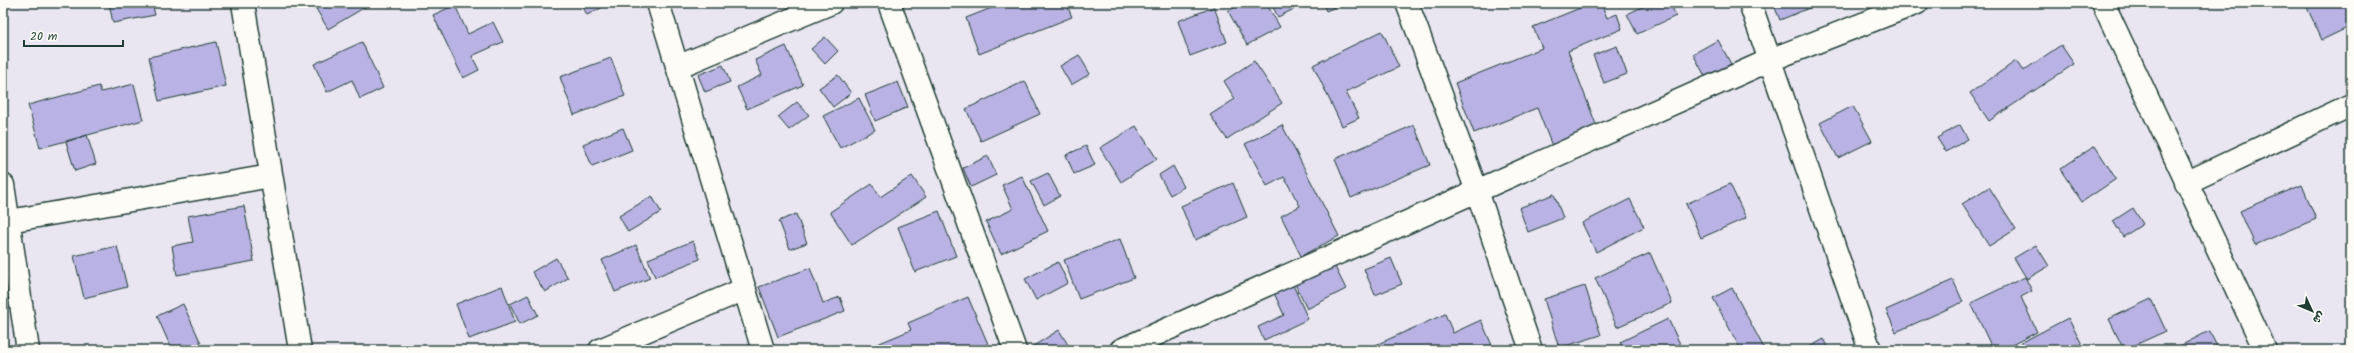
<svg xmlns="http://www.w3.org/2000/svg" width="2354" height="353" font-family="Kalam,'Playpen Sans Arabic',sans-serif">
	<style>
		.building { fill: #b9b2e4; stroke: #1f3d34 }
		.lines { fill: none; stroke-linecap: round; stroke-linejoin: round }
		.street-casing { stroke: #1f3d34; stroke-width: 25 }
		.street { stroke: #fdfcf7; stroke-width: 22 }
	</style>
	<rect width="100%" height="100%" fill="#e9e6f1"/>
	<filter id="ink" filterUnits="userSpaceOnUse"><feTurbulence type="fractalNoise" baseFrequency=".025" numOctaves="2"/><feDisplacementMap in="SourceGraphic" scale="8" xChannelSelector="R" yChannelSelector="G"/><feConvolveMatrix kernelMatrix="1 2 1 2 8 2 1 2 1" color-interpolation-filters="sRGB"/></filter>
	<g filter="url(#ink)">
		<path class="building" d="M 109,3 L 152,3 L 155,15 L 113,23 Z
			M 323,3 L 372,3 L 328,29 L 315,7 Z
			M 581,3 L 611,3 L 587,15 Z
			M 1004,3 L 1066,3 L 1072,17 L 979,54 L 966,18 Z
			M 1243,3 L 1266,3 L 1280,27 L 1247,45 L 1228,11 Z
			M 1271,3 L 1306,3 L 1278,17 Z
			M 1323,3 L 1344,3 L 1326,11 Z
			M 1578,3 L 1601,3 L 1607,18 L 1617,14 L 1622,29 L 1568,51 L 1597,127 L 1552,146 L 1537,108 L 1474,133 L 1455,83 L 1542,48 L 1533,27 L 1580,8 Z
			M 1651,3 L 1670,3 L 1676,16 L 1637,34 L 1627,14 Z
			M 1773,3 L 1819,3 L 1819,4 L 1780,20 Z
			M 2305,3 L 2351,3 L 2351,26 L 2322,40 Z
			M 455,5 L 468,34 L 493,22 L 503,42 L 472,56 L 479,70 L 463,78 L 433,15 Z
			M 1214,7 L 1227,42 L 1190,56 L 1178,21 Z
			M 1382,31 L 1399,67 L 1346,92 L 1359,118 L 1342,126 L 1313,65 Z
			M 825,37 L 838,51 L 825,64 L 811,49 Z
			M 1718,40 L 1731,64 L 1706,78 L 1693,54 Z
			M 216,42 L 226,86 L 159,101 L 149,57 Z
			M 362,42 L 383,88 L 360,99 L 352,80 L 327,92 L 314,64 Z
			M 2061,45 L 2074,64 L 1989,121 L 1970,93 L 2016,61 L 2023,71 Z
			M 786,46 L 803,85 L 747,109 L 737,87 L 762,75 L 755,60 Z
			M 1617,46 L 1627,74 L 1604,83 L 1593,55 Z
			M 1079,55 L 1090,74 L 1071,85 L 1060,66 Z
			M 611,58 L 625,96 L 574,115 L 560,77 Z
			M 1254,61 L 1282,103 L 1227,139 L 1210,115 L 1235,99 L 1224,81 Z
			M 723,65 L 730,82 L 705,92 L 698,75 Z
			M 838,75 L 851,93 L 833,107 L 819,88 Z
			M 1025,81 L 1040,114 L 981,141 L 966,109 Z
			M 898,82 L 908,107 L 875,121 L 865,95 Z
			M 134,84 L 143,120 L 40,148 L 28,105 L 99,86 L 101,92 Z
			M 859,98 L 875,130 L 840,148 L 823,116 Z
			M 797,102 L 809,115 L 789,130 L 778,117 Z
			M 1853,106 L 1872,141 L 1838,158 L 1820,123 Z
			M 1282,125 L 1339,236 L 1301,256 L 1281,216 L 1300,206 L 1284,177 L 1267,186 L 1245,144 Z
			M 1414,125 L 1430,165 L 1351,198 L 1335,159 Z
			M 1960,125 L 1968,139 L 1946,152 L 1937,138 Z
			M 1136,126 L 1157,159 L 1121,182 L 1100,148 Z
			M 623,128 L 632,150 L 592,166 L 583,144 Z
			M 87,135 L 96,164 L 75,171 L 66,142 Z
			M 1086,146 L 1095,165 L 1074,174 L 1066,155 Z
			M 2095,146 L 2116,179 L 2082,202 L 2060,169 Z
			M 988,156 L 996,175 L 971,187 L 963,168 Z
			M 1173,166 L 1184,187 L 1170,195 L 1159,175 Z
			M 1048,173 L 1060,196 L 1044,205 L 1031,181 Z
			M 912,176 L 926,197 L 852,245 L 830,212 L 872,184 L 880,197 Z
			M 1022,176 L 1048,231 L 1001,254 L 986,222 L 1013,209 L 1002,185 Z
			M 1233,183 L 1247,217 L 1195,240 L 1181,206 Z
			M 1730,184 L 1746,218 L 1701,238 L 1686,204 Z
			M 2302,185 L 2316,219 L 2255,245 L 2240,211 Z
			M 1989,187 L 2016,229 L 1989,246 L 1962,204 Z
			M 1554,194 L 1563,218 L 1528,232 L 1519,208 Z
			M 652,196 L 661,212 L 628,232 L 619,216 Z
			M 1630,199 L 1644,227 L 1596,252 L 1582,223 Z
			M 244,206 L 254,261 L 177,275 L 172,246 L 193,242 L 188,216 Z
			M 2133,208 L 2143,224 L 2123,237 L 2113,221 Z
			M 939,211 L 956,256 L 915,272 L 898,227 Z
			M 796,214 L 807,243 L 790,249 L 779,221 Z
			M 1120,239 L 1134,278 L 1079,299 L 1064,260 Z
			M 693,241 L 700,259 L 655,277 L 648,259 Z
			M 636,245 L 650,278 L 615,292 L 602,260 Z
			M 2036,245 L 2049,266 L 2027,279 L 2014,258 Z
			M 117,246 L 127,287 L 84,298 L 74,256 Z
			M 1650,253 L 1672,303 L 1617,327 L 1595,278 Z
			M 556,258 L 568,278 L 545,292 L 532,272 Z
			M 1391,258 L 1402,284 L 1375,295 L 1364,269 Z
			M 1058,262 L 1068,283 L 1036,300 L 1025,279 Z
			M 1334,265 L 1346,289 L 1307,309 L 1295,284 Z
			M 810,268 L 823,303 L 840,297 L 845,311 L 778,337 L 759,287 Z
			M 2025,277 L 2032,291 L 2021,297 L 2037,332 L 2002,350 L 1993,350 L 1971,303 Z
			M 1953,280 L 1963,302 L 1896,332 L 1886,310 Z
			M 1293,285 L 1308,319 L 1264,340 L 1258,327 L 1284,315 L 1274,293 Z
			M 502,286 L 515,322 L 469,339 L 456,304 Z
			M 1585,286 L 1601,335 L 1559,348 L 1544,299 Z
			M 1732,288 L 1765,350 L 1741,350 L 1713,298 Z
			M 528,295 L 538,315 L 520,324 L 510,304 Z
			M 968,297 L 988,344 L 973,350 L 871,350 L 870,347 L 911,330 L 908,323 Z
			M 2151,299 L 2166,331 L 2124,350 L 2109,319 Z
			M 183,304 L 201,343 L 186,350 L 172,350 L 157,316 Z
			M 1445,314 L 1453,333 L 1481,320 L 1494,350 L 1370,350 L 1369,348 Z
			M 2068,318 L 2085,350 L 2017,350 L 2015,346 Z
			M 1668,319 L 1683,350 L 1623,350 L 1620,342 Z
			M 1059,330 L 1070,348 L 1066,350 L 1027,350 Z
			M 2209,331 L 2219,350 L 2180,350 L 2178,347 Z
			M 1824,339 L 1830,350 L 1804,350 Z"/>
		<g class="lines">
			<g class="street-casing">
				<path id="street" d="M 243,3 L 300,350
					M 658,3 L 763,350
					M 889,3 L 1015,350
					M 1407,3 L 1477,191 L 1531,350
					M 1750,3 L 1870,350
					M 2103,3 L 2265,350
					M 677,67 L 831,3
					M 2186,183 L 2351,105
					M 3,185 L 28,350
					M 3,222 L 271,176
					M 600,350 L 745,289
					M 1121,350 L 1770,60 L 1917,3"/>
			</g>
			<use href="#street" class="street"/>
		</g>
	</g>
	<rect width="2354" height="353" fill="none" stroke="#fdfcf7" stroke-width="16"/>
	<rect x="8" y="8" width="2338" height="337" fill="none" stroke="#1f3d34" stroke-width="1.5" filter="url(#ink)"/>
	<g transform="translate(2312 311) rotate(134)" stroke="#fdfcf7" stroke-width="3" paint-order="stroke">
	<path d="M0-3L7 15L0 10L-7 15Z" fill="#1f3d34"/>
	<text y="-6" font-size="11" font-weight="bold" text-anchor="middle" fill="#1f3d34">ش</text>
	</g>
	<path d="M24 40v6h99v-6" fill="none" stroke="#1f3d34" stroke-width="2"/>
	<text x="30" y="40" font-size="12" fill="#1f3d34" stroke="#fdfcf7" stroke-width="3" paint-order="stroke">20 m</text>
</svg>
